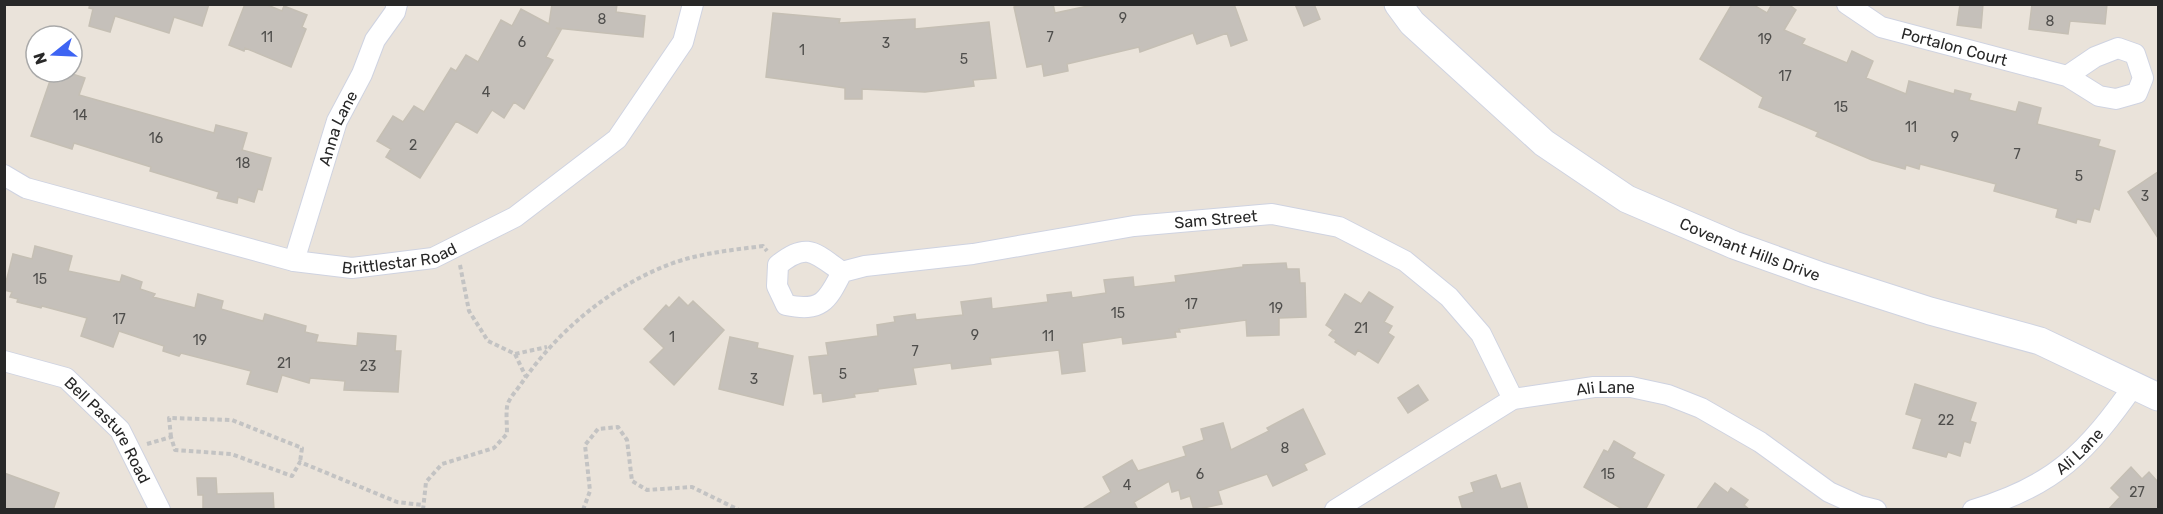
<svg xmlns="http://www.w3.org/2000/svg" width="2163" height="514" font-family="Rubik,sans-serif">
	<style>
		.building { fill: #c5c0ba; stroke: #c5bfb4; stroke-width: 1.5 }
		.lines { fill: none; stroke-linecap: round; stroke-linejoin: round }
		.street-casing { stroke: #cfd3e1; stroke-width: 22 }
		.secondary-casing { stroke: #cfd3e1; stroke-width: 29 }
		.path { stroke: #c3c3c3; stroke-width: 4; stroke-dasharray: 4.5 3; stroke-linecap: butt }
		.street { stroke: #fff; stroke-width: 20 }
		.secondary { stroke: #fff; stroke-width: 27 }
		.labels { text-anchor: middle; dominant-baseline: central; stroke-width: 5; stroke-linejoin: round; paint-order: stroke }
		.number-label { font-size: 14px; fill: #4f4e4c }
		.street-label { font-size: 16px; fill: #282828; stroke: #fff }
	</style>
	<rect width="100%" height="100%" fill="#eae3da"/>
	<path class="building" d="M 90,4 L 209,4 L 202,26 L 174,17 L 169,33 L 115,16 L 110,32 L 89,26 L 93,9 L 89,8 Z
		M 245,4 L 265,4 L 282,11 L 284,6 L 307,15 L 302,27 L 306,29 L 291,67 L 245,48 L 244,51 L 229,45 Z
		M 552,4 L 617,4 L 616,12 L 645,16 L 643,37 L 556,28 L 561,30 L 546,57 L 553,60 L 524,109 L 514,102 L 504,118 L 492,110 L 477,133 L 456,121 L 420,178 L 386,157 L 391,149 L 377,141 L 393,116 L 403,122 L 414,106 L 424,112 L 451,68 L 456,71 L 466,55 L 478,62 L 501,20 L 512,26 L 521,9 L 549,24 Z
		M 1023,4 L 1053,4 L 1055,13 L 1097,4 L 1234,4 L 1247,40 L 1231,46 L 1227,33 L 1197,44 L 1193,33 L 1140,52 L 1139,47 L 1067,64 L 1068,71 L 1044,76 L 1042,64 L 1027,67 L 1014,7 Z
		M 1295,4 L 1314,4 L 1320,19 L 1304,26 Z
		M 1732,4 L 1752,4 L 1767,13 L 1772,4 L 1788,4 L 1796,10 L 1784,30 L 1805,39 L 1802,44 L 1847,63 L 1852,51 L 1873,61 L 1866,78 L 1906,94 L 1909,81 L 1954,94 L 1955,90 L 1971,94 L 1969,100 L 2016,112 L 2019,102 L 2041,108 L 2037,124 L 2100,140 L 2098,146 L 2115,151 L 2099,210 L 2094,208 L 2090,222 L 2077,219 L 2076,223 L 2056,217 L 2058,209 L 1994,191 L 1996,184 L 1920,164 L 1919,169 L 1906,165 L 1905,169 L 1872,160 L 1816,136 L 1818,132 L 1759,107 L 1763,97 L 1700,59 Z
		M 1960,4 L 1983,4 L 1981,28 L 1957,25 Z
		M 2032,4 L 2107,4 L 2105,24 L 2070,21 L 2068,34 L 2029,29 Z
		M 773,13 L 840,19 L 839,23 L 915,19 L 915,29 L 989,22 L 996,78 L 973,80 L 974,86 L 925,92 L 862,89 L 862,99 L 845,99 L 845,88 L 766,77 Z
		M 53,72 L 66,72 L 85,78 L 79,95 L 214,133 L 216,125 L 247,133 L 242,150 L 271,158 L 262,190 L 258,189 L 254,202 L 238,197 L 237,203 L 217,198 L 219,192 L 150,171 L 151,167 L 74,143 L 72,149 L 31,136 Z
		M 2158,172 L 2158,238 L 2128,192 Z
		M 35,246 L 72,256 L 68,271 L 120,282 L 122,275 L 142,282 L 140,289 L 155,294 L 153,297 L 195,308 L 198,294 L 223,301 L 221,309 L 263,321 L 265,314 L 306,326 L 305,332 L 318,335 L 316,342 L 357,346 L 358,333 L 396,336 L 395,351 L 401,351 L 398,392 L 344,390 L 345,381 L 310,378 L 309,383 L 282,375 L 277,392 L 247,384 L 251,371 L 181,353 L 179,356 L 163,351 L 164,346 L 119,331 L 113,347 L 81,336 L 87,318 L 42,306 L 41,308 L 17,302 L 18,299 L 10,297 L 12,292 L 4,290 L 13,254 L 32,259 Z
		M 1286,263 L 1287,269 L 1299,269 L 1300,283 L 1305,283 L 1306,317 L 1279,318 L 1279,335 L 1247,336 L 1246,320 L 1179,329 L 1180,332 L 1175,332 L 1176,337 L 1123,344 L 1122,337 L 1082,343 L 1085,371 L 1062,374 L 1059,350 L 990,358 L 991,364 L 952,369 L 951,363 L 913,368 L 916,384 L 878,389 L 878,391 L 854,394 L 855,397 L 823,402 L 822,393 L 814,394 L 809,357 L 828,355 L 826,343 L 878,336 L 877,325 L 895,322 L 894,317 L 915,314 L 916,320 L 963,315 L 961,302 L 991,298 L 992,309 L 1048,302 L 1047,295 L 1071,292 L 1072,298 L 1106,293 L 1104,280 L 1133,277 L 1134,287 L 1176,282 L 1175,276 L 1243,267 L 1243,265 Z
		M 1369,292 L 1393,307 L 1384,322 L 1392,326 L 1388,333 L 1394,337 L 1378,363 L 1358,350 L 1355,355 L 1335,342 L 1336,340 L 1329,335 L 1333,330 L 1326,325 L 1345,294 L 1361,304 Z
		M 679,297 L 688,306 L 693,301 L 724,330 L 674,385 L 650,362 L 664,348 L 644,329 L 666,305 L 669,308 Z
		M 730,337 L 758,343 L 757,348 L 793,356 L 783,405 L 719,389 Z
		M 1915,384 L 1976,403 L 1970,421 L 1976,423 L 1970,443 L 1964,441 L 1960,456 L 1948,452 L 1946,457 L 1913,448 L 1922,419 L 1906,414 Z
		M 1418,385 L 1428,400 L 1408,413 L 1398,398 Z
		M 1303,409 L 1325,454 L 1304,464 L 1307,470 L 1273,486 L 1267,474 L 1218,491 L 1222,504 L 1194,510 L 1190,496 L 1181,499 L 1179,490 L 1172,492 L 1169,481 L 1134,502 L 1138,510 L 1081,510 L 1111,492 L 1103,477 L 1132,460 L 1138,471 L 1186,456 L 1183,447 L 1204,440 L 1201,429 L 1223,423 L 1231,450 L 1269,431 L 1267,428 Z
		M 1614,441 L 1635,453 L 1632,458 L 1664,475 L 1645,510 L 1624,510 L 1584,487 L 1604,450 L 1608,452 Z
		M 2131,467 L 2142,479 L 2149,472 L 2158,482 L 2158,510 L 2108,510 L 2120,497 L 2111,488 Z
		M 4,473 L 59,493 L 53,510 L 4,510 Z
		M 1496,475 L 1501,489 L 1520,483 L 1528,510 L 1463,510 L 1459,497 L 1474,492 L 1471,483 Z
		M 197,478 L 216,478 L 217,494 L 273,493 L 274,510 L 203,510 L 203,495 L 198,495 Z
		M 1715,483 L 1728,493 L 1731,488 L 1748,500 L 1744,505 L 1750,510 L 1696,510 Z"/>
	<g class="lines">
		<g class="street-casing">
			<g id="street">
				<path id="s1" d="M 1847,4 L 1881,27 L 2067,76 L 2099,96 L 2116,99 L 2137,93 L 2143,78 L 2135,54 L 2118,48 L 2095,57 L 2067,76"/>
				<path id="s2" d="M 4,175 L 26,188 L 294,261 L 352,268 L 433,258 L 515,217 L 617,139 L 683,42 L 693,4"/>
				<path id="s3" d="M 294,261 L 337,121 L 362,74 L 375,40 L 395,12 L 397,4"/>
				<path id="s4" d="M 842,272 C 827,302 821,312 786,305 L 777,286 L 778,265 C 807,241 815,253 842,272 L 865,266 L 973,254 L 1134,226 L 1272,214 L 1339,227 L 1405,261 L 1449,297 L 1481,334 L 1513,399"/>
				<path id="s5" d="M 4,361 L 66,378 L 120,430 L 160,510"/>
				<path id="s6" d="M 1335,510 L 1513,399 L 1594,387 L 1631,387 L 1668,395 L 1701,408 L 1760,442 L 1829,492 L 1860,506 L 1876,510"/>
				<path id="s7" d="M 1973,510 C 2055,486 2087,452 2135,384"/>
			</g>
		</g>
		<g class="secondary-casing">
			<g id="secondary">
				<path id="s8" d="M 1398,4 L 1412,23 L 1544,143 L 1627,199 L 1734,245 L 1818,275 L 1930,311 L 2040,341 L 2158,397"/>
			</g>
		</g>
		<path class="path" d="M 460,265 L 469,311 L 488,341 L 515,354 L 547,347
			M 515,354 L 526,377
			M 171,437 L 169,418 L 232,420 L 302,448 L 300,462
			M 147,444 L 171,437 L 175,450 L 231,454 L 292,476 L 300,462 L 397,502 L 422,505
			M 423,510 L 426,482 L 442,464 L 494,448 L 507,434 C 507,425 506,415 507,407 C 508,399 517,390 521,384 C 558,330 611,286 673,263 C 702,253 732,250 763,246 L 767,251
			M 583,510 L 590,491 L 585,445 L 598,429 L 618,427 L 627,440 L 632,481 L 647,490 L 692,487 L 739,510"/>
		<use href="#street" class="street"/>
		<use href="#secondary" class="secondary"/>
	</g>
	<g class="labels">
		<g class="number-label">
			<text x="1123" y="18">9</text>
			<text x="602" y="19">8</text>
			<text x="2050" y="21">8</text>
			<text x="267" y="37">11</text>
			<text x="1050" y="37">7</text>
			<text x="1765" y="39">19</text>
			<text x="522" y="42">6</text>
			<text x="886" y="43">3</text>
			<text x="802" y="50">1</text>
			<text x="964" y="59">5</text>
			<text x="1785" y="76">17</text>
			<text x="486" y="92">4</text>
			<text x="1841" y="107">15</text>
			<text x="80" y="115">14</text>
			<text x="1911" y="127">11</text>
			<text x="1955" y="137">9</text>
			<text x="156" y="138">16</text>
			<text x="413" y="145">2</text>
			<text x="2017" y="154">7</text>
			<text x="243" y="163">18</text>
			<text x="2079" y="176">5</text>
			<text x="2145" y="196">3</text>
			<text x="40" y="279">15</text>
			<text x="1191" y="304">17</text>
			<text x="1276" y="308">19</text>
			<text x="1118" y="313">15</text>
			<text x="119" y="319">17</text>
			<text x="1361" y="328">21</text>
			<text x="975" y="335">9</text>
			<text x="1048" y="336">11</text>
			<text x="672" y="337">1</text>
			<text x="200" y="340">19</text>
			<text x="915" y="351">7</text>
			<text x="284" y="363">21</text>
			<text x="368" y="366">23</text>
			<text x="843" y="374">5</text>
			<text x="754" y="379">3</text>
			<text x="1946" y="420">22</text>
			<text x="1285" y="448">8</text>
			<text x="1200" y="474">6</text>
			<text x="1608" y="474">15</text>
			<text x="1127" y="485">4</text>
			<text x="2137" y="492">27</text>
		</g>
		<g class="street-label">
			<text stroke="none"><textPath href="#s1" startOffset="117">Portalon Court</textPath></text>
			<text stroke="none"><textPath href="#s3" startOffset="140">Anna Lane</textPath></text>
			<text stroke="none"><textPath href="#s4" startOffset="567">Sam Street</textPath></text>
			<text stroke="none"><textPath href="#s8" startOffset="435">Covenant Hills Drive</textPath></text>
			<text stroke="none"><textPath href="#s2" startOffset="410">Brittlestar Road</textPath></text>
			<text stroke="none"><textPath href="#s6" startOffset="303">Ali Lane</textPath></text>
			<text stroke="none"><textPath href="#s5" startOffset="132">Bell Pasture Road</textPath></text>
			<text stroke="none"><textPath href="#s7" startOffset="123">Ali Lane</textPath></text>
		</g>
	</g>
	<rect width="2163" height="514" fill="none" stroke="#282828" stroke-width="12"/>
	<g transform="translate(54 54) rotate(252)"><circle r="28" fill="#ffffff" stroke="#a9a9a9" stroke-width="1.5"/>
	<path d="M0-4.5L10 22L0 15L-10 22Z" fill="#3e64f3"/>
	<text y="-9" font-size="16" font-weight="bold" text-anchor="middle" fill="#282828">N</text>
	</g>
</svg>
